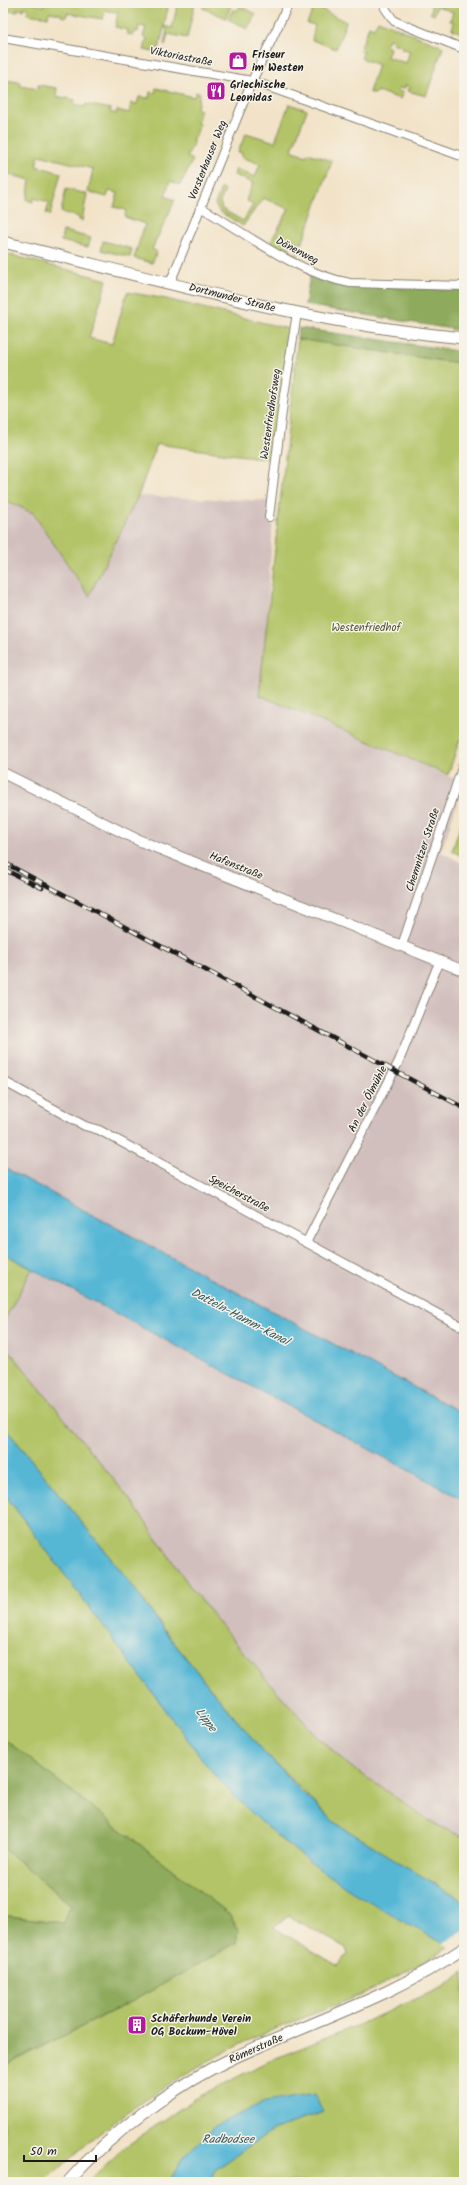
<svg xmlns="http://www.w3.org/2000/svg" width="467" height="2185" font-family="Kalam,sans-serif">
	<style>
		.industrial { fill: #d1bfbd }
		.green { fill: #b3c467; stroke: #687042; fill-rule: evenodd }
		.forest { fill: #8eaa5c; stroke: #55633c }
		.water { fill: #57b7d5; stroke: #3a6a78 }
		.pier { fill: #f2e3c8 }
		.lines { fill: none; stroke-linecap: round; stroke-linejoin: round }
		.minor-casing { stroke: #878072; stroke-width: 10 }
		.tertiary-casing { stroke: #878072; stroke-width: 12 }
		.secondary-casing { stroke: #878072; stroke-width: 13 }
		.minor { stroke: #fff; stroke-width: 8 }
		.tertiary { stroke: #fff; stroke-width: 10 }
		.secondary { stroke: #fff; stroke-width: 11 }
		.rail-casing { stroke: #1c1c1c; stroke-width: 4.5 }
		.rail { stroke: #f7f3e8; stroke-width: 3; stroke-dasharray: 9; stroke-linecap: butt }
		.labels { text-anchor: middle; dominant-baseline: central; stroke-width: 3; stroke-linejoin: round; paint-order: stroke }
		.poi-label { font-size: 11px; font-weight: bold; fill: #1c1c1c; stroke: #f7f3e8; text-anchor: start }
		.street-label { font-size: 11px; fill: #1c1c1c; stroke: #f7f3e8 }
		.park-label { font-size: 11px; fill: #515736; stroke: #f7f3e8 }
		.water-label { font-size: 12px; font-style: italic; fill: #345a66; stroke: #f7f3e8 }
	</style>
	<rect width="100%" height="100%" fill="#f7f3e8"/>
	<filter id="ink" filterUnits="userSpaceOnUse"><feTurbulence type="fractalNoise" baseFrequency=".025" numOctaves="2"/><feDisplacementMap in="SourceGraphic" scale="8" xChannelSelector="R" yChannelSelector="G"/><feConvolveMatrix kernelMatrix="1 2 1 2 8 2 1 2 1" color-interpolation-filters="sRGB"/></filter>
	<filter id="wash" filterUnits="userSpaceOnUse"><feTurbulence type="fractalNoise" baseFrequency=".012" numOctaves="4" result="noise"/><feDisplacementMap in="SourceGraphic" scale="16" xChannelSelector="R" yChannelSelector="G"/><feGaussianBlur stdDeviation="0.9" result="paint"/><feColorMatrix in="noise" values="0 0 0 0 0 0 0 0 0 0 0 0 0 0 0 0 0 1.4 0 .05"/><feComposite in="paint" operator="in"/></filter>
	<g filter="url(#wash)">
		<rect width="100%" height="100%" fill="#f2e3c8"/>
		<path class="industrial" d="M 138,496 L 274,501 L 262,696 L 464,783 L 441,852 L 464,864 L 464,1414 L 3,1167 L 3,499 L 33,513 L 89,596 Z
			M 32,1269 L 464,1500 L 464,1837 L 434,1824 L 350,1766 L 318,1737 L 265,1678 L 215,1618 L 189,1585 L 128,1497 L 3,1343 L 3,1323 Z"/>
		<path class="green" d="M 3,3 L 29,3 L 44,6 L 45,3 L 169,3 L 164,26 L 172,28 L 178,3 L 195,3 L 187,38 L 168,34 L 165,46 L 164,45 L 167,29 L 164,28 L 158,53 L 144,50 L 147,38 L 143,37 L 146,27 L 139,26 L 138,32 L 135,31 L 134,35 L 127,34 L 128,30 L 115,27 L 118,13 L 105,10 L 103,19 L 67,13 L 66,17 L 61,16 L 61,14 L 49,12 L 48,17 L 27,14 L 28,8 L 24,7 L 23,10 L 17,9 L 17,12 L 3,10 Z
			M 204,3 L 232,3 L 226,18 L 203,8 Z
			M 427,3 L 464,3 L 464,40 L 461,39 L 463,34 L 452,29 L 454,22 L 450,21 L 453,12 L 437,6 L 434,15 L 430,13 L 432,7 Z
			M 240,6 L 256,14 L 247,29 L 228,19 L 233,9 L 237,11 Z
			M 315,6 L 346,22 L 336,49 L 312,40 L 315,25 L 307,23 Z
			M 378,20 L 443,47 L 426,96 L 408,91 L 410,87 L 406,85 L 404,89 L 399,88 L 398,91 L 403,93 L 400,99 L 377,91 L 375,94 L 369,92 L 378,65 L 361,58 L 364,51 L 360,50 L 369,26 L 374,28 ZM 389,39 L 393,40 L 392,43 L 402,46 L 401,48 L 410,51 L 406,63 L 387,57 L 390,48 L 386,46 Z
			M 3,80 L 20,82 L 20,86 L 38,89 L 38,85 L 57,88 L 56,96 L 75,100 L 74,105 L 85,107 L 86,104 L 111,109 L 110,112 L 116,114 L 117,110 L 129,113 L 131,103 L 137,104 L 139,97 L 149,98 L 150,92 L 155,93 L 156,88 L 194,97 L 196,92 L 200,93 L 197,109 L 201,110 L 197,123 L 200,124 L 195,138 L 193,137 L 192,141 L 194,142 L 187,157 L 193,160 L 180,185 L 170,181 L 165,196 L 175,200 L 152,249 L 157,252 L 152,263 L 134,258 L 145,224 L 125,217 L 126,210 L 114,207 L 118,193 L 109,191 L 107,197 L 88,192 L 93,169 L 39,155 L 36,166 L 61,173 L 50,215 L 46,214 L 49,202 L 34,198 L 33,202 L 27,200 L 30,180 L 8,174 L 3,180 Z
			M 289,104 L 307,110 L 292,150 L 306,156 L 308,153 L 332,161 L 302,244 L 292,241 L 288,251 L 298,254 L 297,259 L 270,243 L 289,209 L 263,198 L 243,226 L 219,211 L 215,204 L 221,188 L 225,190 L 220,202 L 222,209 L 243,221 L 253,205 L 246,200 L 253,183 L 234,175 L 236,169 L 255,177 L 260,164 L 241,157 L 242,153 L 238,152 L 246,133 L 275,142 Z
			M 66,189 L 87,194 L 82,221 L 79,220 L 79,217 L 61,212 Z
			M 63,231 L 91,238 L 88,247 L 61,241 Z
			M 103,241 L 132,249 L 130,257 L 101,250 Z
			M 3,253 L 107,280 L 89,338 L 112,344 L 127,292 L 166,299 L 289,329 L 275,460 L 157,444 L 138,496 L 89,596 L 33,513 L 3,499 Z
			M 298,339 L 464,364 L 464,727 L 448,775 L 259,695 Z
			M 464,815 L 464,857 L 452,851 Z
			M 3,1253 L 32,1269 L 3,1323 Z
			M 3,1343 L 128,1497 L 189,1585 L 215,1618 L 265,1678 L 318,1737 L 350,1766 L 434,1824 L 464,1837 L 464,1902 L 334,1822 L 264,1752 L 223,1704 L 170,1638 L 126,1577 L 3,1425 Z
			M 3,1492 L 209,1768 L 228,1790 L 280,1839 L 348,1889 L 450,1947 C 423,1962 396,1978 367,1992 C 323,2012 276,2026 233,2048 C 164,2083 100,2127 46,2182 L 3,2182 L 3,2066 L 131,2002 L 236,1943 L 238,1929 L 228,1913 L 3,1738 ZM 289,1916 L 346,1948 L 348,1954 L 338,1966 L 273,1927 Z
			M 3,1848 L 71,1905 L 64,1923 L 9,1916 L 3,1920 Z
			M 464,1972 L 464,2182 L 210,2182 L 215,2170 L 272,2130 L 323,2112 L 185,2155 L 169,2182 L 87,2182 L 125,2147 L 193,2100 L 266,2062 L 351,2028 L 443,1987 Z"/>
		<path class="forest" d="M 310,275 L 343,286 L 464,290 L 464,331 L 305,305 Z
			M 299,328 L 464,352 L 464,364 L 297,339 Z
			M 3,1738 L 228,1913 L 238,1929 L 236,1943 L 131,2002 L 3,2066 L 3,1920 L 8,1916 L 64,1923 L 71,1905 L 3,1848 Z"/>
		<path class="water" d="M 3,1167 L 464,1414 L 464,1500 L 3,1253 Z
			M 3,1425 L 126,1577 L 170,1638 L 223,1704 L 264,1752 L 301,1791 L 334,1822 L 464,1902 L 464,1955 C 426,1933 385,1913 348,1889 C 297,1855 249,1815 209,1768 L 3,1492 Z
			M 315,2094 L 323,2112 L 272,2130 L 215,2170 L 210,2182 L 169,2182 L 185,2155 L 217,2125 L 265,2102 Z"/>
		<path class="pier" d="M 464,1930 L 464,1957 L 442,1944 Z"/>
	</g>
	<g filter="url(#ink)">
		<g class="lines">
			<g class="minor-casing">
				<path id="minor" d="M 385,8 L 394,21 L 464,49
					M 3,38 L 252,81 L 464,157
					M 202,208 C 248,235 297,273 350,283 L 464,286
					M 170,283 L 252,81 L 289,3
					M 269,517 L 284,395 L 297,313
					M 402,945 L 464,762
					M 3,1081 L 85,1126 L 99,1130 L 464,1328
					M 306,1243 L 399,1061 L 440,960"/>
			</g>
			<g class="tertiary-casing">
				<path id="tertiary" d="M 3,773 L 138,840 L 464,971"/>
			</g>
			<g class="secondary-casing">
				<path id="secondary" d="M 3,242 C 156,279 307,324 464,338
					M 68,2182 C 112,2132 174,2085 235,2057 C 312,2022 394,1996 464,1948"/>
			</g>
			<use href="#minor" class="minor"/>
			<use href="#tertiary" class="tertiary"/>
			<use href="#secondary" class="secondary"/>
			<g class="rail-casing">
				<path id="rail" d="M 3,862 L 464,1108
					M 3,869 L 42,888"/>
			</g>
			<use href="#rail" class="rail"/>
		</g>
	</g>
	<defs>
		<g id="shop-square" transform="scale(1)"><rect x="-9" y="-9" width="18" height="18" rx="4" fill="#b5179e" stroke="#f7f3e8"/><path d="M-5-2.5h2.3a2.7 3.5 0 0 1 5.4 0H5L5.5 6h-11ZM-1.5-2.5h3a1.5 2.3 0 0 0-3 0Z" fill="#fff"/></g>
		<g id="restaurant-square" transform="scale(1)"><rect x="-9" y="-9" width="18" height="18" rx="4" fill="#b5179e" stroke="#f7f3e8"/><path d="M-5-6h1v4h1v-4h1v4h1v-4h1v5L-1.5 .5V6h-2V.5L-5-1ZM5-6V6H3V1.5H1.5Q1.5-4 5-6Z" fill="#fff"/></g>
		<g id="building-square" transform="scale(1)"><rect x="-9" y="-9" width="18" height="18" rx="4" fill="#b5179e" stroke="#f7f3e8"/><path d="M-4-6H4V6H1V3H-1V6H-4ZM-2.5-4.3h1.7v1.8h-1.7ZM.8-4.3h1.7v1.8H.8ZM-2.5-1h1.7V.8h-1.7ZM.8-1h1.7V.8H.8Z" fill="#fff"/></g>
	</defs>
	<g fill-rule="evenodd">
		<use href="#shop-square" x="238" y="61"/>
		<use href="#restaurant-square" x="216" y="91"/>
		<use href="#building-square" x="137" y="2025"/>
	</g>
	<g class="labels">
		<g class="poi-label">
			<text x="252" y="55">Friseur<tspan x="252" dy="13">im Westen</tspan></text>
			<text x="230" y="85">Griechische<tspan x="230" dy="13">Leonidas</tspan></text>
			<text x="151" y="2019">Schäferhunde Verein<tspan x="151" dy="13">OG Bockum-Hövel</tspan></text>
		</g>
		<g class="street-label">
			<text transform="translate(181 57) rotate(11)">Viktoriastraße</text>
			<text transform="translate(208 160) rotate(-68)">Vorsterhauser Weg</text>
			<text transform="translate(297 251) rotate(28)">Dänenweg</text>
			<text transform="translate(232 298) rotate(14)">Dortmunder Straße</text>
			<text transform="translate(271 414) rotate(-82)">Westenfriedhofsweg</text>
			<text transform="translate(423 850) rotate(-72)">Chemnitzer Straße</text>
			<text transform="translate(236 866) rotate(22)">Hafenstraße</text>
			<text transform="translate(368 1099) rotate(-63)">An der Ölmühle</text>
			<text transform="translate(239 1194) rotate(28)">Speicherstraße</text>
			<text transform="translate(256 2049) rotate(-24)">Römerstraße</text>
		</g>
		<g class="park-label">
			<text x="366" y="628">Westenfriedhof</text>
		</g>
		<g class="water-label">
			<text transform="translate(240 1317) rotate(28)">Datteln-Hamm-Kanal</text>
			<text transform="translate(206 1720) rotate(53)">Lippe</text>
			<text x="228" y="2139">Radbodsee</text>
		</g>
	</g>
	<rect width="467" height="2185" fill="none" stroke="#f7f3e8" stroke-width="16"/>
	<path d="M24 2155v6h72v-6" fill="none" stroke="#1c1c1c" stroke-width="2"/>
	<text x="30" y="2155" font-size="12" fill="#1c1c1c" stroke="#f7f3e8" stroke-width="3" paint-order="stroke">50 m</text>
</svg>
